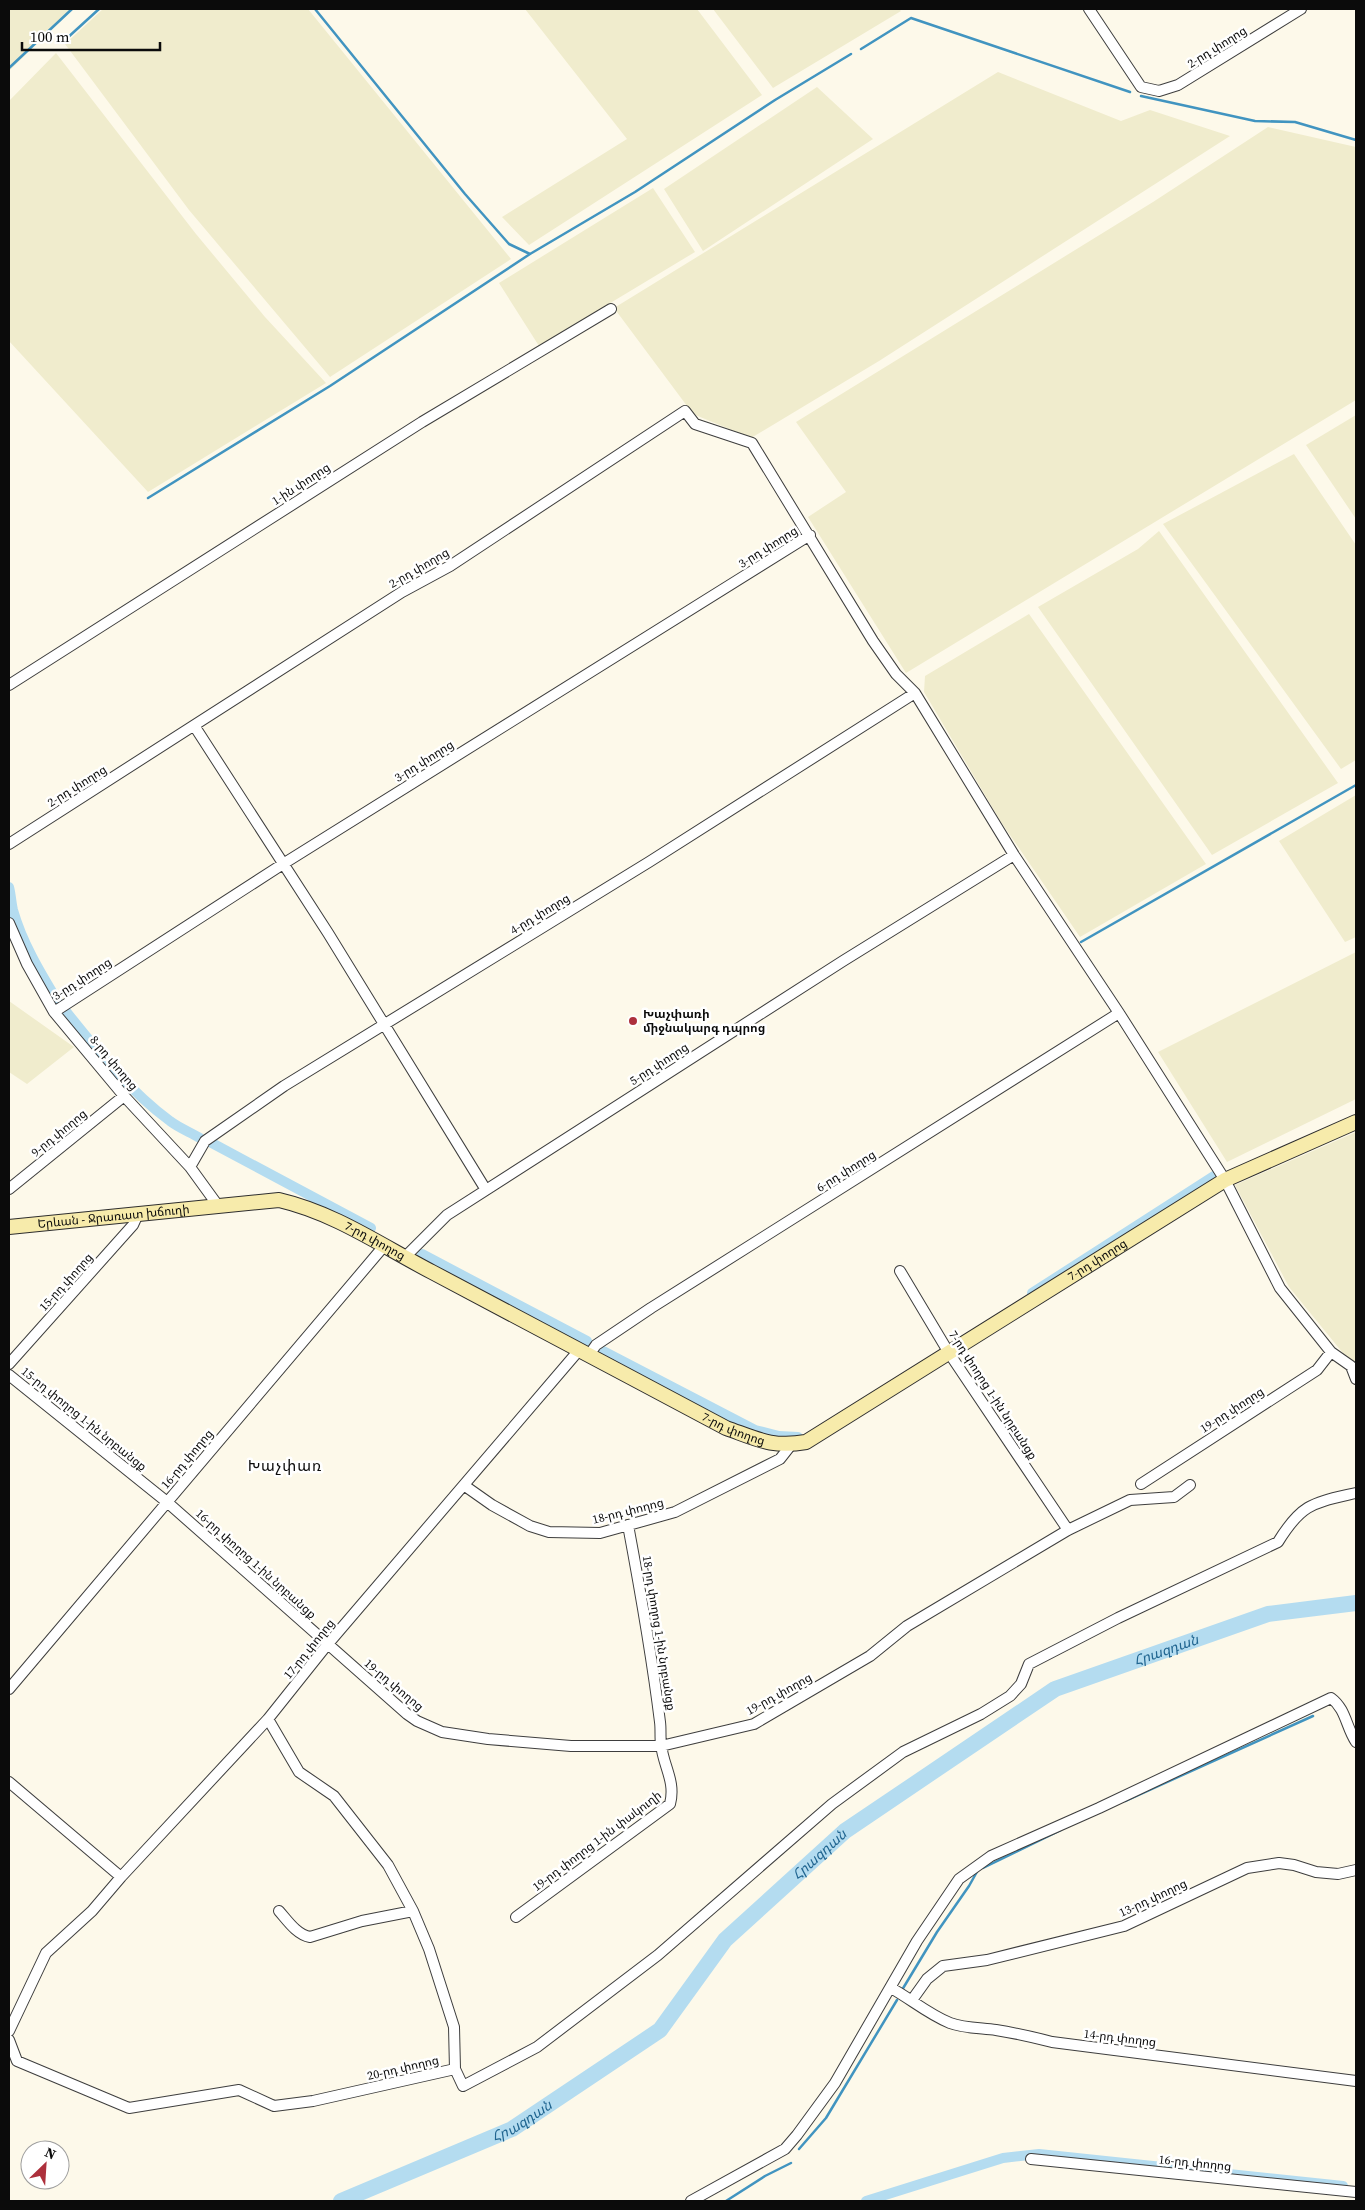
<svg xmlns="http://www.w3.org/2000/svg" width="1365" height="2210" font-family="'Source Serif 4','Noto Sans Armenian',serif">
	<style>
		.farmland { fill: #f0eccd }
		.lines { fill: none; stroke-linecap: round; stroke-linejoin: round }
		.stream { stroke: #4194c0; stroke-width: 2.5 }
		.canal { stroke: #b4dcf0; stroke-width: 10 }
		.river { stroke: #b4dcf0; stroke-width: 16 }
		.minor-casing { stroke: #3e3e3e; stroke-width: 12 }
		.secondary-casing { stroke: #2d2d2d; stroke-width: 16 }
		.minor { stroke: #fff; stroke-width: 10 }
		.secondary { stroke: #f7ebab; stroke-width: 14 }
		.poi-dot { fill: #ad303c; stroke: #fff; stroke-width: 2 }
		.labels { text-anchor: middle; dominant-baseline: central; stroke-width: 5; stroke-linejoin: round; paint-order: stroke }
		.street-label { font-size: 12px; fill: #0b0b0b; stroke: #fff }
		.poi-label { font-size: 12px; font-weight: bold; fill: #0b0b0b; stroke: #fff; text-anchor: start }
		.water-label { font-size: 14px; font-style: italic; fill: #206590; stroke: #fff }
		.quarter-label { font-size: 15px; letter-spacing: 1px; fill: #0b0b0b; stroke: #fff }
	</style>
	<rect width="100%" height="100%" fill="#fdf9ea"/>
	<path class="farmland" d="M 9,9 L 68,9 L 70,11 L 9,71 Z
		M 103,9 L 308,9 L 511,259 L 330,377 L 189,210 L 65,44 Z
		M 525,9 L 697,9 L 762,95 L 529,245 L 502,217 L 627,139 Z
		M 713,9 L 899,9 L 901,11 L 773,88 Z
		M 56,53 L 196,234 L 265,317 L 326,383 L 148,492 L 9,341 L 9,101 Z
		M 998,72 L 1121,121 L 1150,110 L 1230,136 L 879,361 L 751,438 L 693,414 L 614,308 Z
		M 817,87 L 873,139 L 703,251 L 664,189 Z
		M 1268,127 L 1356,147 L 1356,400 L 906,673 L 808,517 L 846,492 L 796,422 L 1153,202 Z
		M 653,188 L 695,252 L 539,346 L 499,283 Z
		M 1356,415 L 1356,519 L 1306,445 Z
		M 1294,454 L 1356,545 L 1356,760 L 1341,769 L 1163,524 Z
		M 1159,531 L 1338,783 L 1212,855 L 1038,607 L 1138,549 Z
		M 1029,614 L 1206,864 L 1080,937 L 1001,822 L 924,692 L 925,676 Z
		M 1356,795 L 1356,937 L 1345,942 L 1279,841 Z
		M 1356,952 L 1356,1099 L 1227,1162 L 1158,1052 Z
		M 9,1001 L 74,1047 L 27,1084 L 9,1072 Z
		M 1356,1132 L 1356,1369 L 1289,1287 L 1235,1185 Z"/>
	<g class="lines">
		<path class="stream" d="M 315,9 L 465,194 L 509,244 L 530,254
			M 65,40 L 99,9
			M 861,49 L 911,18 L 1130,92
			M 9,68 L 72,9
			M 1141,96 L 1255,121 L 1295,122 L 1356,140
			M 148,498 L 330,386 L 530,254 L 635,192 L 775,100 L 851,54
			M 1081,942 L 1356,785
			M 1125,1801 L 1313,1716
			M 983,1868 L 1061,1830
			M 902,1990 L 937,1932 L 969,1886 L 978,1870
			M 799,2149 L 826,2118 L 897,2000
			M 726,2201 L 765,2176 L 791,2163"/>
		<path class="canal" d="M 9,887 C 11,894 11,902 13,910 C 22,942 40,972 57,1000
			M 65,1010 C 96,1049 129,1091 170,1121 C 179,1128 190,1132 200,1138
			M 210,1142 L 371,1228
			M 422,1254 L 587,1341
			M 1032,1293 L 1214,1176
			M 603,1351 L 755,1430 L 779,1436 L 798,1437
			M 866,2201 L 1003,2158 L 1039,2154 L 1343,2186"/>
		<path class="river" id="s1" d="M 341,2201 L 512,2129 L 660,2030 L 725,1940 L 845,1831 L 1055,1689 L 1268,1614 L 1356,1603"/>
		<g class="minor-casing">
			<path id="minor" d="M 1089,9 L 1141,87 L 1159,91 L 1178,85 L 1301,9
				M 9,685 L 422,422 L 611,309
				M 195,727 L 328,933 L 486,1190
				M 9,844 L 402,592 L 450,566 L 685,411 L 695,424 L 752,443 L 873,641 L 896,674 L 915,693 L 1014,855 L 1119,1013 L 1225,1180 L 1280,1288 L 1331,1352 L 1351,1366 L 1356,1379
				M 9,923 L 27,964 L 54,1012 L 124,1096 L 190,1167 L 219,1207
				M 54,1012 L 283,864 L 810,535
				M 190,1167 L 205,1141 L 284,1086 L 649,862 L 915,693
				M 9,1189 L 124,1096
				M 404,1258 L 447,1215 L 843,961 L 1014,855
				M 900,1271 L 949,1353 L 1068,1530
				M 589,1355 L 596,1345 L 651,1308 L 1119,1013
				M 9,1364 L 133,1225 L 138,1214
				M 9,1375 L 167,1502 L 407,1714 L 417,1721 L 442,1732 L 488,1739 L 571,1746 L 661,1746 L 754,1724 L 870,1656 L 907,1626 L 1068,1530 L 1130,1500 L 1174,1497 L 1190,1485
				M 1141,1484 L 1317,1370 L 1331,1352
				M 465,1486 L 492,1505 L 530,1526 L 549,1532 L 600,1533 L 675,1512 L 780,1459 L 791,1445
				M 9,1689 L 384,1246
				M 9,1782 L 121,1877
				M 279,1911 C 287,1920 297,1935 310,1937 L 362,1921 L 413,1911
				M 516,1917 L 670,1804 C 676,1781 663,1766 661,1744 C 660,1737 661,1729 660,1722 C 652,1657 640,1589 628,1525
				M 891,1988 C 911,1999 928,2014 950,2023 C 963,2028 981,2028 996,2030 C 1015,2033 1033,2037 1052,2042 L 1356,2081
				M 912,2000 L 927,1979 L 943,1966 L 987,1960 L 1124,1926 L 1247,1868 L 1279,1863 L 1294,1865 L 1316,1872 L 1338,1874 L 1356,1870
				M 9,2031 L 46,1953 L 92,1911 L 121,1877 L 268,1719 L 327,1645 L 580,1349
				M 9,2040 L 17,2061 L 129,2108 L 239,2090 L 274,2106 L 313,2101 L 455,2069 L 454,2027 L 429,1949 L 413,1911 L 388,1865 L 334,1796 L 299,1772 L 268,1719
				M 455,2069 L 463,2086 L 537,2047 L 658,1955 L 832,1804 L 903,1752 L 981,1714 L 1010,1696 L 1021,1684 L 1029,1664 L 1118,1618 L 1278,1542 C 1302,1503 1313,1503 1356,1493
				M 1031,2159 L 1356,2192
				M 691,2201 L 785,2149 L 797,2135 L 835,2083 L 917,1941 L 959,1879 L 991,1856 L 1099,1808 L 1331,1698 C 1346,1709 1346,1727 1356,1742"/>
		</g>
		<g class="secondary-casing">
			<g id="secondary">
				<path id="s2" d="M 9,1227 L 279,1200 C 335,1213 382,1246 432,1272 C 531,1324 628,1376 726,1428 C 757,1439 772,1448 806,1442 L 1225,1180 L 1356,1122"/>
			</g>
		</g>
		<use href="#minor" class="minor"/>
		<use href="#secondary" class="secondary"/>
	</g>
	<circle class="poi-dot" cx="633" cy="1021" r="5"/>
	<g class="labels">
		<g class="street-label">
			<text transform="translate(1217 47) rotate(-32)">2-րդ փողոց</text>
			<text transform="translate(301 484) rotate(-33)">1-ին փողոց</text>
			<text transform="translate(768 547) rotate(-32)">3-րդ փողոց</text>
			<text transform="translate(419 568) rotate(-30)">2-րդ փողոց</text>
			<text transform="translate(424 761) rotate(-32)">3-րդ փողոց</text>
			<text transform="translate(77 786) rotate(-32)">2-րդ փողոց</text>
			<text transform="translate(540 914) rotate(-31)">4-րդ փողոց</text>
			<text transform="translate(82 979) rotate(-33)">3-րդ փողոց</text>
			<text transform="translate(114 1063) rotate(50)">8-րդ փողոց</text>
			<text transform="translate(659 1064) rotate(-33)">5-րդ փողոց</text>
			<text transform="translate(59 1133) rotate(-39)">9-րդ փողոց</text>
			<text transform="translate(846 1171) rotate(-32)">6-րդ փողոց</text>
			<text stroke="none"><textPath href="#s2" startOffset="105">Երևան - Ջրառատ խճուղի</textPath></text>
			<text stroke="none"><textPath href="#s2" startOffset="376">7-րդ փողոց</textPath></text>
			<text stroke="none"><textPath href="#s2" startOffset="1200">7-րդ փողոց</textPath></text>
			<text transform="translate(66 1282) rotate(-48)">15-րդ փողոց</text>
			<text transform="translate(993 1395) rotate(57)">7-րդ փողոց 1-ին նրբանցք</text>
			<text transform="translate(1232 1410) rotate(-33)">19-րդ փողոց</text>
			<text transform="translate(84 1419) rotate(39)">15-րդ փողոց 1-ին նրբանցք</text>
			<text stroke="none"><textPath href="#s2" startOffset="781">7-րդ փողոց</textPath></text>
			<text transform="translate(187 1459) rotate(-50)">16-րդ փողոց</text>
			<text transform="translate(628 1511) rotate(-14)">18-րդ փողոց</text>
			<text transform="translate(256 1564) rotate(42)">16-րդ փողոց 1-ին նրբանցք</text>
			<text transform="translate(659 1633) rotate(81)">18-րդ փողոց 1-ին նրբանցք</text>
			<text transform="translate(309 1649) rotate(-51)">17-րդ փողոց</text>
			<text transform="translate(394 1685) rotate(40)">19-րդ փողոց</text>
			<text transform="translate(779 1694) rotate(-29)">19-րդ փողոց</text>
			<text transform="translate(597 1841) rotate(-37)">19-րդ փողոց 1-ին փակուղի</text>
			<text transform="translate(1153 1898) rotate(-25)">13-րդ փողոց</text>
			<text transform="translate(1120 2038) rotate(7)">14-րդ փողոց</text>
			<text transform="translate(403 2068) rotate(-13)">20-րդ փողոց</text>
			<text transform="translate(1195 2163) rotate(6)">16-րդ փողոց</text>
		</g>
		<g class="poi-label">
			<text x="643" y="1014">Խաչփառի<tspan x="643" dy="14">միջնակարգ դպրոց</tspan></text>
		</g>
		<g class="water-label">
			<text stroke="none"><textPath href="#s1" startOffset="1008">Հրազդան</textPath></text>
			<text stroke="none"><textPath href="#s1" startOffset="602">Հրազդան</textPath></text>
			<text stroke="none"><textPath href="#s1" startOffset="198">Հրազդան</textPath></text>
		</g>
		<g class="quarter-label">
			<text x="285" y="1465">Խաչփառ</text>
		</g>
	</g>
	<rect width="1365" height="2210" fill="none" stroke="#0b0b0b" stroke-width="20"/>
	<g transform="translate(45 2165) rotate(25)"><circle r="24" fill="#ffffff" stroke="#9d9d9d"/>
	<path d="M0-4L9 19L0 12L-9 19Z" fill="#ad303c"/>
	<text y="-8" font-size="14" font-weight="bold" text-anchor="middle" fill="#0b0b0b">N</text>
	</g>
	<path d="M22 42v8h138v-8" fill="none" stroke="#0b0b0b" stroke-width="2.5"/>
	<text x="30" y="42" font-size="15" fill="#0b0b0b" stroke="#ffffff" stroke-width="4" paint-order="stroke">100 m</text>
</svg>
